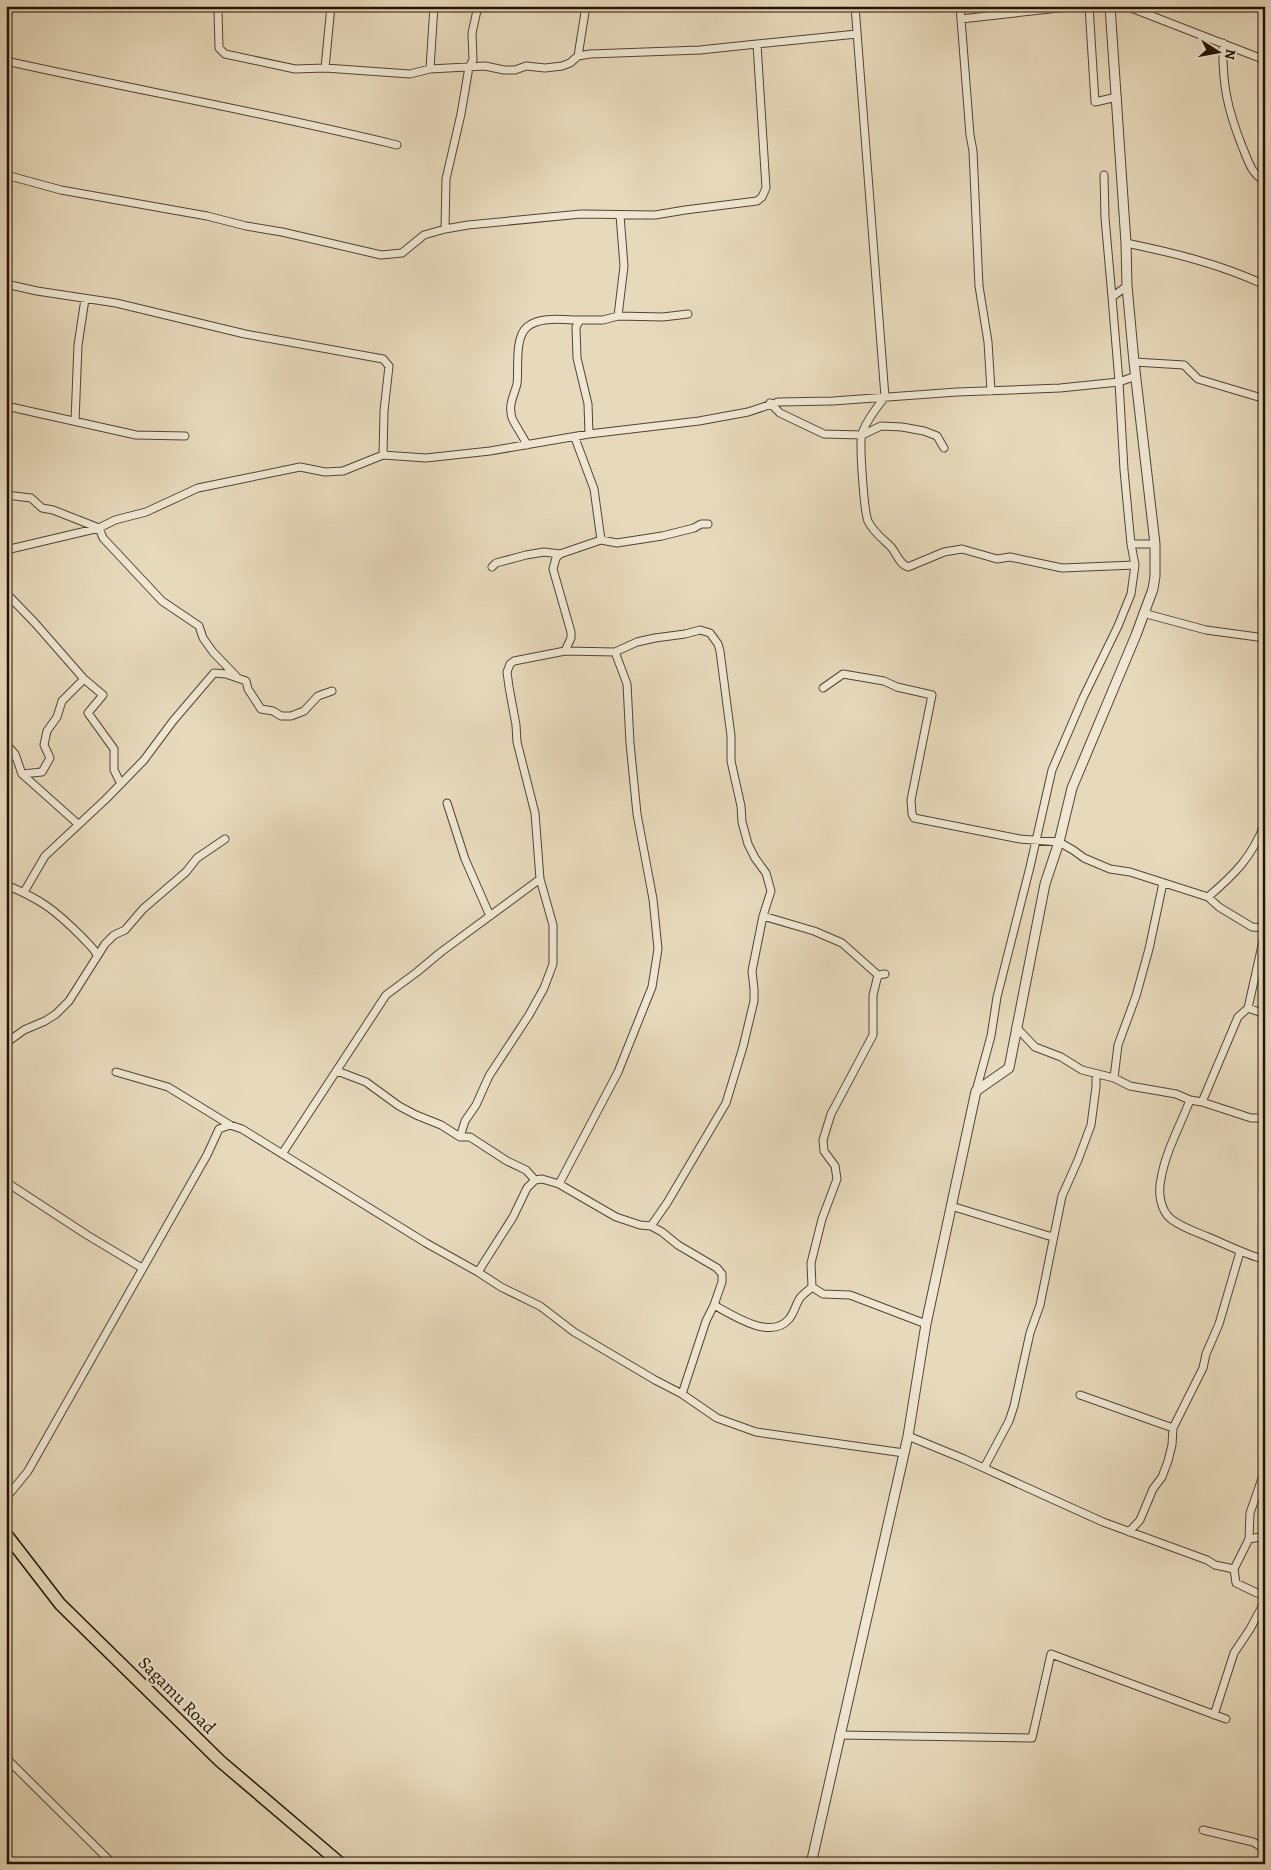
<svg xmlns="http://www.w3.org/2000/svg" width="1271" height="1870" font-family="Alegreya,serif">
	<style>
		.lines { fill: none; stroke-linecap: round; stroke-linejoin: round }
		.minor-casing { stroke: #55432f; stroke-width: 9 }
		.tertiary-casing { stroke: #55432f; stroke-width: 11 }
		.trunk-casing { stroke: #241100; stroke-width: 14 }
		.minor { stroke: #efe7d3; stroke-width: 7 }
		.tertiary { stroke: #efe7d3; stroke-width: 9 }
		.trunk { stroke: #e7dabc; stroke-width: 11 }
		.labels { text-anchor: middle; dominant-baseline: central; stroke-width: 4.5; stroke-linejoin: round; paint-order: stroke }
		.street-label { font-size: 18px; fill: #241100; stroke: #efe7d3 }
	</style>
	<rect width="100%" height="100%" fill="#e7dabc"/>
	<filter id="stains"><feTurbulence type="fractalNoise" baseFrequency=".004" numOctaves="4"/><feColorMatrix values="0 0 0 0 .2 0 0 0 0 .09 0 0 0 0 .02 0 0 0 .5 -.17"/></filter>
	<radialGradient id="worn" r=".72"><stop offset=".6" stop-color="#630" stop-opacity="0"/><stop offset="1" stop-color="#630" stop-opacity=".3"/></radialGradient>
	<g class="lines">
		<g class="minor-casing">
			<path id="minor" d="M 206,6 L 215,8 L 218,11 L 219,48 L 225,54 L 295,69 L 325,68 L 410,74 L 430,69 L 485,66 L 504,70 L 515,70 L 526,66 L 545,68 L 562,66 L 570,63 L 578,56 L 590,54 L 700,50 L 757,44
				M 855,6 L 885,397 C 876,408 867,420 862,433 C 859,443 864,511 868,521 C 873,532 883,539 891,547 C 897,554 899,564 908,567 L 944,552 L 962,549 L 997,559 L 1010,557 L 1062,568 L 1135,565 L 1131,544
				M 960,6 L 970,135 L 973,151 L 979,286 L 988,342 L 991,391
				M 1089,6 L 1095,102 L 1117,97
				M 1126,6 L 1265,60
				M 961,19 L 1077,6
				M 1223,43 C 1222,83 1227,108 1242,146 C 1248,160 1251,174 1265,181
				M 578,56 L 586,6
				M 6,61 C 136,90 267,113 397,145
				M 325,68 L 331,6
				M 430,69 L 434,6
				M 6,175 L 61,190 L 207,216 L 246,226 L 282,232 L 381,255 L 402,253 L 424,235 L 445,229 L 468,225 L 581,214 L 655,215 L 685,210 L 757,201 L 762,197 L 766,188 L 757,44 L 857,34
				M 1104,175 L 1105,218 L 1112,297
				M 445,229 L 446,179 L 461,114 L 469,67 L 473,60 L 472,33 L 478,6
				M 1126,243 C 1174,253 1220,264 1265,285
				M 6,284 L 37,291 L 116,303 L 245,334 L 383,359 L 389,366 L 384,411 L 383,455
				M 1127,286 L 1112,297 L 1119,382 L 1124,470 L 1131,544 L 1155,544
				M 618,316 L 624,266 L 620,215
				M 1134,362 L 1184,365 L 1198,379 L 1265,399
				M 770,403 L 780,413 L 824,434 L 862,435 L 881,426 L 902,427 L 924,431 L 937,436 L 944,448
				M 6,406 L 136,435 L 185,436
				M 75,421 L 78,345 L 85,299
				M 589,434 L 588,404 L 577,358 L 576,327 L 580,320 L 603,320 L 618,316 L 663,317 L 688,314
				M 575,438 L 594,489 L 601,540
				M 527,445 C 523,436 516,427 512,418 C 508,404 514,396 517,384 C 519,370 514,338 527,327 C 540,316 564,320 580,320
				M 6,495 L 31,498 L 42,508 L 53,510 L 99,528 L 103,538 L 162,601 L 199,626 L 203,638 L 213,652 L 236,676
				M 6,550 L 99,528 L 115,520 L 146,512 L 198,488 L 300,467 L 325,472 L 343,471 L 383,455 L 426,458 L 490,451 L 589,434 L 699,421 L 748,412 L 778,402 L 833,401 L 957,392 L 1060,388 L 1119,382 L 1136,376
				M 560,554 L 556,558 L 553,569 L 571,632 L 571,638 L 565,651
				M 492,567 L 496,563 L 526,555 L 544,552 L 560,554 L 601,540 L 617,543 L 662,536 L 694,528 L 701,524 L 708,524
				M 6,593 L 35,623 L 84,679 L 103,695 L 88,713 L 114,749 L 114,770 L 121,784
				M 1143,613 L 1206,630 L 1265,638
				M 823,688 L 843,674 L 884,681 L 897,687 L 932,695 L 911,800 L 912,814 L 914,818 L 1020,839 L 1059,842 L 1073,850 L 1084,858 L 1110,869 L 1130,872 L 1208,897 L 1219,907 L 1252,927 L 1265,928
				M 6,744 L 15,754 L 22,774 L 78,824
				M 22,774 L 42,772 L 50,758 L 44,745 L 47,731 L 57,717 L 62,701 L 84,679
				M 447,803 L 465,859 L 490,916
				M 6,885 C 41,899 56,911 82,937 C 87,943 94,948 97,955
				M 24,892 L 45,856 L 106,799 L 144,760 L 173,721 L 214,673 L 226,674 L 246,681 L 248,689 L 261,709 L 273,711 L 281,716 L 291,716 L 304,711 L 318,696 L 332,691
				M 1208,897 C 1235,874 1252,857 1265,823
				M 763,916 L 814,931 L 842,943 L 878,975 L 885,974
				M 878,975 L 873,995 L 873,1035 L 831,1114 L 823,1140 L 824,1151 L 835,1166 L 837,1179 L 822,1219 L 811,1263 L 812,1287 L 823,1294 L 850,1295 L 926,1324
				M 1248,1008 L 1265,932
				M 1016,1027 L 1035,1047 L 1061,1057 L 1082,1070 L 1114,1078 L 1130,1086 L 1176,1094 L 1190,1100 L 1202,1102 L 1251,1118 L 1265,1118
				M 6,1043 L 24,1030 L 45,1021 L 56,1014 L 69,1001 L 105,944 L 114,935 L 125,930 L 143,909 L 186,872 L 197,858 L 225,839
				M 337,1071 L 366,1082 L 399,1106 L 416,1115 L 441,1125 L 460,1137 L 470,1137 L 507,1161 L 526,1170 L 535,1180
				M 116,1072 L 168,1087 L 230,1125 L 242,1129 L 426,1243 L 478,1272 L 501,1287 L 540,1306 L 574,1332 L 655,1380 L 682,1394 L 717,1418 L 756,1432 L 904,1453
				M 1114,1078 L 1118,1045 L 1136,996 L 1149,949 L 1163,883
				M 976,1091 L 991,1036 L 997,997 L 1030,867 L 1052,770 L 1083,698 L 1118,626 L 1131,594 L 1135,565
				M 1190,1100 C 1180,1126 1165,1153 1161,1179 C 1158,1192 1160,1210 1171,1219 C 1181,1227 1196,1232 1208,1237 C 1227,1245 1245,1254 1265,1260
				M 1202,1102 L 1238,1017 L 1248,1008 L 1265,1014
				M 460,1137 L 465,1121 L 476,1105 L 489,1076 L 529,1015 L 544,988 L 553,964 L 553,925 L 540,879 L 535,813 L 517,742 L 516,725 L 509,687 L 507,672 L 510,664 L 514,661 L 565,651 L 615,652
				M 282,1154 L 386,995 L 417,972 L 441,952 L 540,879
				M 6,1182 L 87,1235 L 142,1268
				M 559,1184 L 618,1072 L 652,987 L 658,949 L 653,899 L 637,814 L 630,743 L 627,684 L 615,652 L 637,642 L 655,638 L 685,634 L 700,630 L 710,633 L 718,644 L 720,651 L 731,736 L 731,761 L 741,806 L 742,822 L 748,844 L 755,858 L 766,873 L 771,891 L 763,916 L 752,971 L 754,989 L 754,1001 L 743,1047 L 726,1103 L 667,1203 L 651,1226
				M 951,1206 L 1049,1236 L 1054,1236
				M 478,1272 L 513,1217 L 527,1188 L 535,1180 L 542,1179 L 559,1184 L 616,1217 L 640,1225 L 651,1226 L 662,1232 L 678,1245 L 717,1268 L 722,1274 L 722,1282 L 714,1305 L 706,1321 L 682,1394
				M 714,1305 C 732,1315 771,1341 789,1319 C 794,1313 796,1304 800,1298 C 803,1294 808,1291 812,1287
				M 1080,1395 L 1173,1428
				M 908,1436 L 964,1459 L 1103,1522 L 1207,1560 L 1215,1565 L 1234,1569 L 1249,1539 L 1250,1513 L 1265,1470
				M 984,1468 L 1009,1421 L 1014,1406 L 1030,1333 L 1040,1305 L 1062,1196 L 1078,1160 L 1091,1125 L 1096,1087 L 1096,1074
				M 6,1498 L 28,1471 L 207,1155 L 219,1129 L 230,1125
				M 1129,1532 L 1140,1520 L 1153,1489 L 1162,1477 L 1168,1461 L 1172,1445 L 1173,1428 L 1203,1368 L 1206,1354 L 1219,1324 L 1240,1252
				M 1249,1539 L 1260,1537 L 1265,1538
				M 1234,1569 L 1236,1583 L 1257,1593 L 1265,1595
				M 1214,1715 L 1234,1653 L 1250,1629 L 1265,1601
				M 839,1735 L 1032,1738 L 1051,1654 L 1226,1719
				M 6,1758 L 113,1864
				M 1203,1830 L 1253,1842 L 1265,1849"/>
		</g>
		<g class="tertiary-casing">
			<path id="tertiary" d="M 811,1864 L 908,1436 L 926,1324 L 976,1091 L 1009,1068 L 1045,884 L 1059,842 L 1072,788 L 1136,635 L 1153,589 L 1155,576 L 1155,544 L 1134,362 L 1127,286 L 1126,243 L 1110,6"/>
		</g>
		<g class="trunk-casing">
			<path id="trunk" d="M 6,1534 L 60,1604 L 220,1761 L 341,1864"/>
		</g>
		<use href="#minor" class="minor"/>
		<use href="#tertiary" class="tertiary"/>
		<use href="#trunk" class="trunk"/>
	</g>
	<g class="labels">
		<g class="street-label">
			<text transform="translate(177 1695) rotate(45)">Sagamu Road</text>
		</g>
	</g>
	<rect width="1271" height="1870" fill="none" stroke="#e7dabc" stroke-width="25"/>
	<rect x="8" y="8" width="1256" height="1855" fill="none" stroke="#241100" stroke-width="2.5"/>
	<rect x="12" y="12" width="1246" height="1845" fill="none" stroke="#241100"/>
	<g transform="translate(1218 52) rotate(101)" stroke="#efe7d3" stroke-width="4" paint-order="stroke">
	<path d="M0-4L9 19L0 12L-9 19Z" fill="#241100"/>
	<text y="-8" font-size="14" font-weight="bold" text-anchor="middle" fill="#241100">N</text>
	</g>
	<rect width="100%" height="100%" filter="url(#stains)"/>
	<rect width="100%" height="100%" fill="url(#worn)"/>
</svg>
